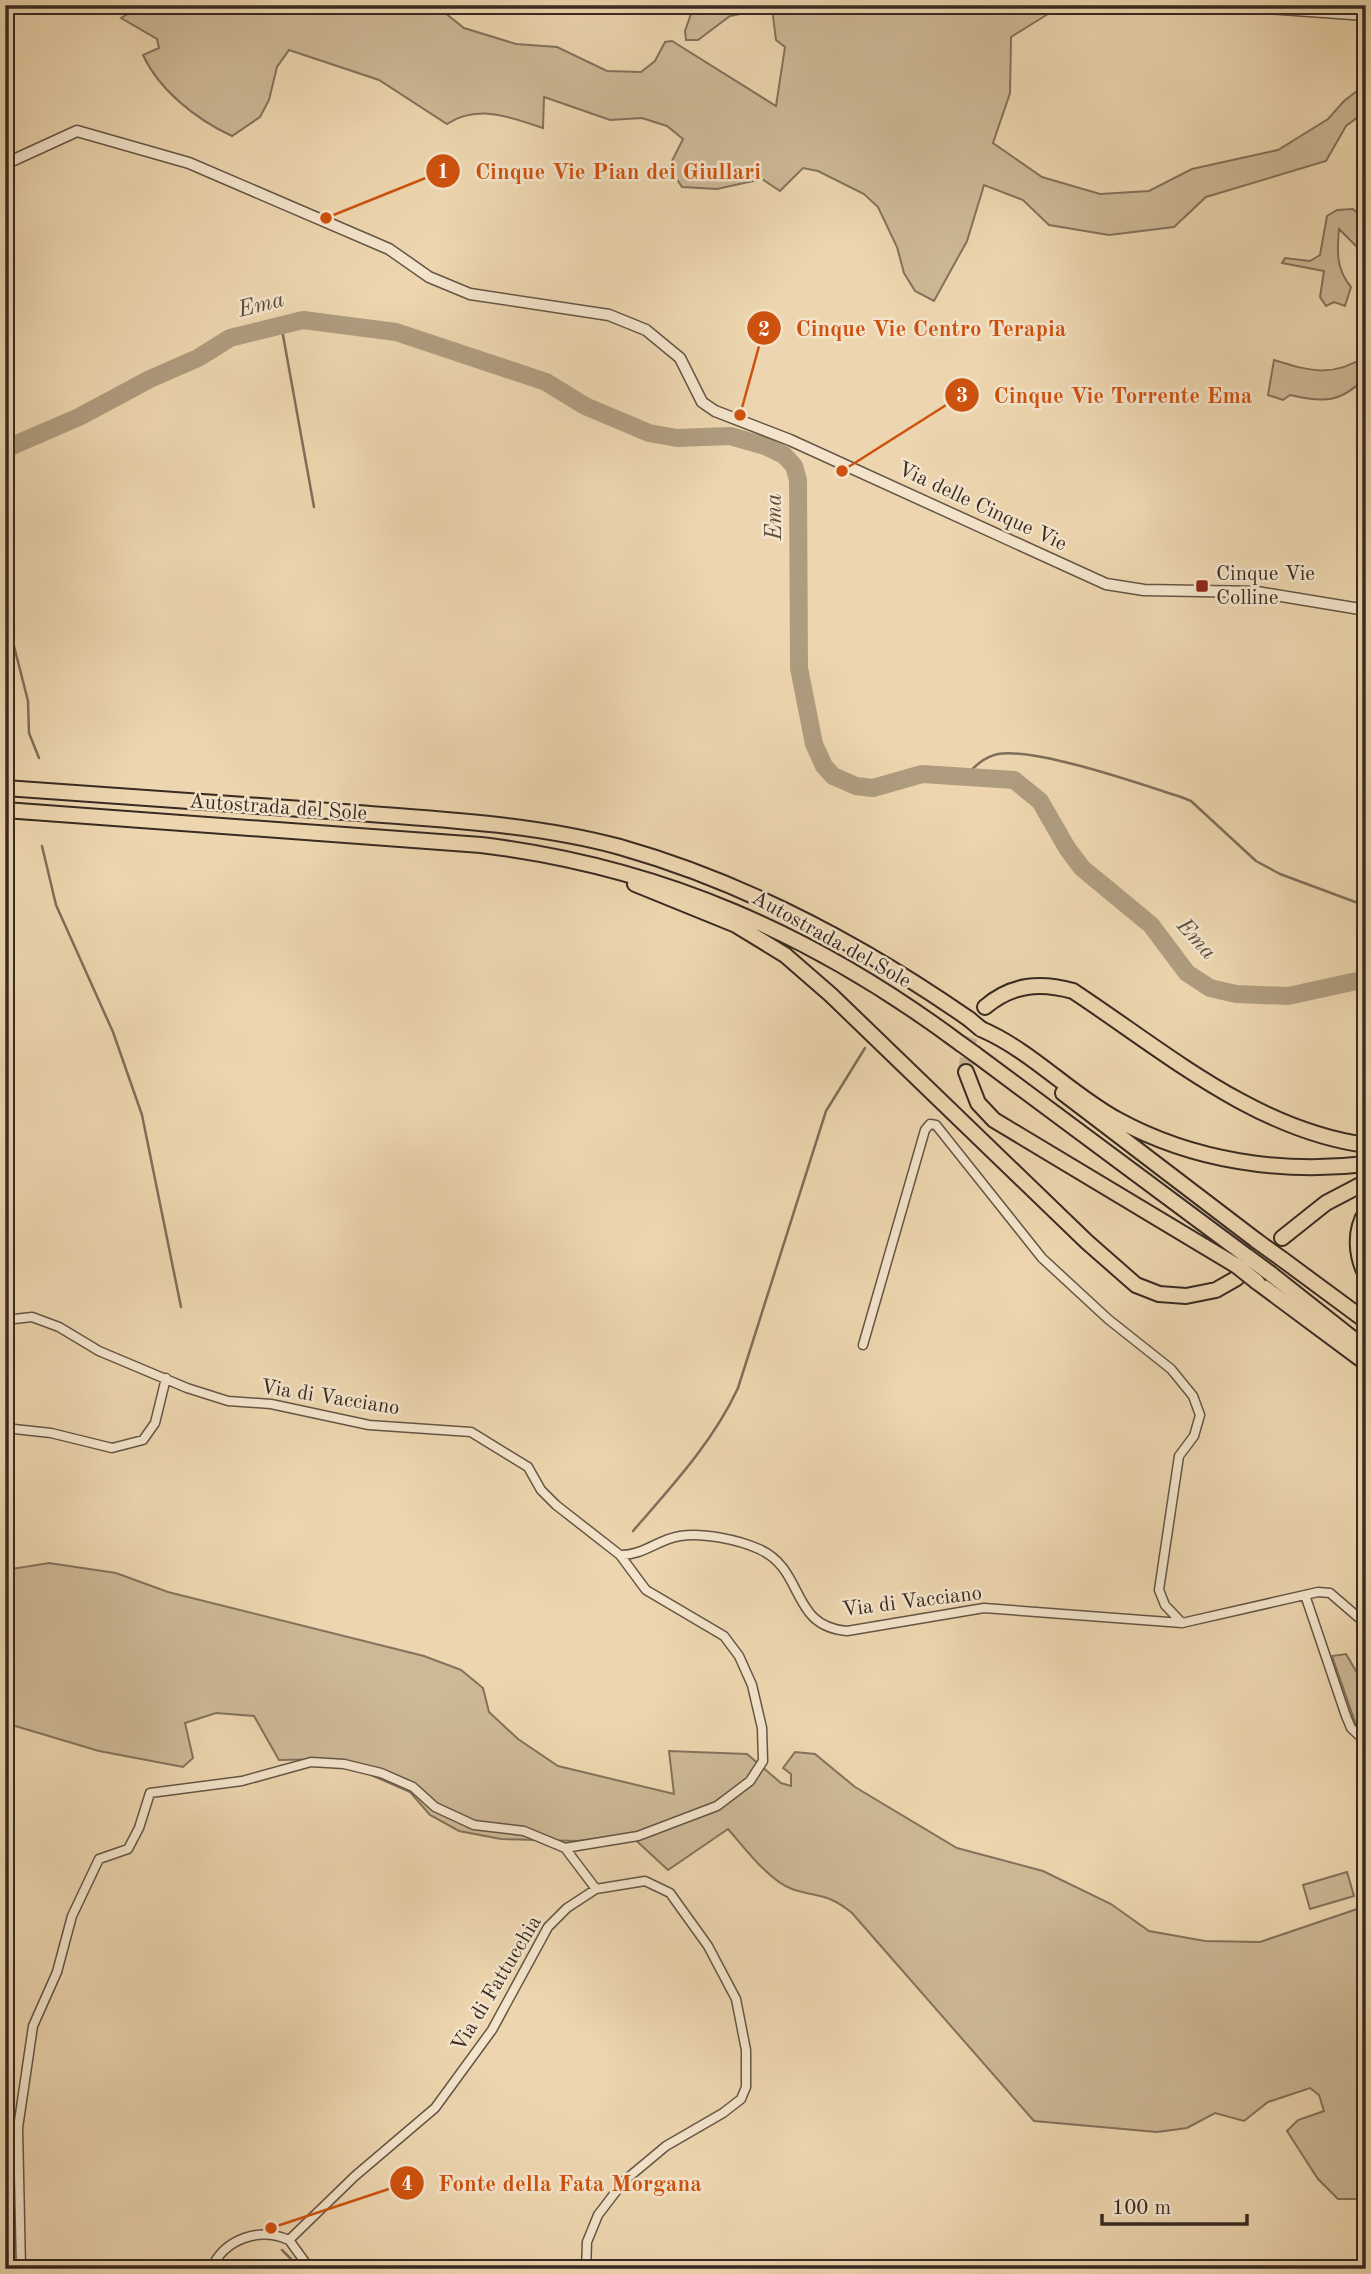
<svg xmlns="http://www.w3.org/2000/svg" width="1371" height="2274" font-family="'Old Standard TT',serif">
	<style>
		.green { fill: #ceb997; stroke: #83725c; stroke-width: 2 }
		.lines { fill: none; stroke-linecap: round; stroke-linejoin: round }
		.stream { stroke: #7f6e5a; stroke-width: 2.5 }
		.river { stroke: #af9c7f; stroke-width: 18 }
		.motorway-tunnel { stroke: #c9b493; stroke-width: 14; stroke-dasharray: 14 7; stroke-linecap: butt }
		.minor-casing { stroke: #655545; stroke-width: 11 }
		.tertiary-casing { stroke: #655545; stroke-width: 13 }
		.motorway-casing { stroke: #382a22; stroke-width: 18 }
		.minor { stroke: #f3e4cb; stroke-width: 8 }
		.tertiary { stroke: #f3e4cb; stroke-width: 10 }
		.motorway { stroke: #edd6af; stroke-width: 14 }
		.motorway-bridge-casing { stroke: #382a22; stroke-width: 18; stroke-linecap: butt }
		.motorway-bridge { stroke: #edd6af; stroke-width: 14 }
		.poi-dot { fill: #8f2418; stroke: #f3e4cb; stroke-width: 2.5 }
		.labels { text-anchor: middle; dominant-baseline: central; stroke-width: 5; stroke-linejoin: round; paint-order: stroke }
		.street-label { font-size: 21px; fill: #382a22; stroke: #f3e4cb }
		.poi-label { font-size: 21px; fill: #382a22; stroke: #f3e4cb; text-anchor: start }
		.water-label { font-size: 23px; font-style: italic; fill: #5c4c3e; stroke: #f3e4cb }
		.leader { fill: none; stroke: #ce520f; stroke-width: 2.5 }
		.callout-dot { fill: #ce520f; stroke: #f3e4cb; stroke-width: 2.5 }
		.mark-label { font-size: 21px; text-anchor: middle; font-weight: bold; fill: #fff }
		.callout-label { font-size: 23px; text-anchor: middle; font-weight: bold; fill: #ce520f; stroke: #f3e4cb; stroke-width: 5; stroke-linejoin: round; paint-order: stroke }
	</style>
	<rect width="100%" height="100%" fill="#edd6af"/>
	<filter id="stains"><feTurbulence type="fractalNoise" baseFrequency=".00286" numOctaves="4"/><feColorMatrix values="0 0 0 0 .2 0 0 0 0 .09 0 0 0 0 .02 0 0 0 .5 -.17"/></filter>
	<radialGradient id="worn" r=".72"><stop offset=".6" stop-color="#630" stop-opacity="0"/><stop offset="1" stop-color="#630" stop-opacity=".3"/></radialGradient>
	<path class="green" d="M 143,5 L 435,5 L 464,28 L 516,44 L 557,47 L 607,71 L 641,72 L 655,61 L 665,42 L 672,41 L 776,106 L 785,47 L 776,40 L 772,8 L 730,16 L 698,40 L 686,40 L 685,31 L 694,5 L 1048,5 L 1048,14 L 1011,37 L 1010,93 L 993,143 L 1042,177 L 1100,194 L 1149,191 L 1192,169 L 1278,150 L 1328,119 L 1344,101 L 1366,84 L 1366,111 L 1346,126 L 1326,161 L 1206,197 L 1174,227 L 1109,235 L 1049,225 L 1023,200 L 984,185 L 967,241 L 934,301 L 915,291 L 904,273 L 897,247 L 878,207 L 864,194 L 818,171 L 803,168 L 780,191 L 762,179 L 717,189 L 682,187 L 669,167 L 683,139 L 667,126 L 642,118 L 610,120 L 544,97 L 543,128 C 511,117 477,104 447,124 L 379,80 L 289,50 L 277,67 L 269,100 L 260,117 L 232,136 C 197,120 159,90 143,55 L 159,48 L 157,39 L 121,18 Z
		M 1353,209 L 1366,221 L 1366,256 L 1339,229 C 1337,252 1336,269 1351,287 L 1345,306 L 1334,302 L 1326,306 L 1320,297 L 1324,271 L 1282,263 L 1285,258 L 1310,261 L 1320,255 L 1327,216 L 1337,210 Z
		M 1366,356 L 1366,377 C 1341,403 1324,403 1290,395 L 1283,400 L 1268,395 L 1274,360 C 1309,371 1333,378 1366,356 Z
		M 49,1563 L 116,1573 L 168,1592 L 424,1656 L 461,1670 L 483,1688 L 489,1712 L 518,1739 L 558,1766 L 674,1794 L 669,1751 L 747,1754 L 781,1783 L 791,1786 L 791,1774 L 783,1768 L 795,1752 L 815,1754 L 855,1787 L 957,1848 L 1043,1871 L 1111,1904 L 1149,1931 L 1205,1941 L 1260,1942 L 1366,1906 L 1366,2211 L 1357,2199 L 1338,2199 L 1318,2179 L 1287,2131 L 1298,2120 L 1324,2111 L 1319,2095 L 1310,2088 L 1268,2102 L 1244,2121 L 1215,2113 L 1187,2128 L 1157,2132 L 1034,2121 L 852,1913 C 828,1893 819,1898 792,1889 C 769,1881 744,1847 728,1829 L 668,1870 L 629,1834 L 578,1841 L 501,1839 L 459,1831 L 430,1815 L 410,1792 L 334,1759 L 279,1760 L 254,1716 L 216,1713 L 185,1723 L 193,1758 L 183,1767 L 99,1751 L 5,1723 L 5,1570 Z
		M 1346,1654 L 1366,1688 L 1366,1734 L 1356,1725 L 1332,1656 Z
		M 1347,1872 L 1354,1896 L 1310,1909 L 1303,1885 Z"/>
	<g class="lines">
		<path class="stream" d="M 281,324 L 314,507
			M 5,611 L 28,701 L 29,733 L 39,758
			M 963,779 C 973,768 983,757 998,754 C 1038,748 1140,784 1181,797 L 1191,801 L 1256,861 L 1280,874 L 1366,906
			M 42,846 L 56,905 L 113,1032 L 142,1115 L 181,1307
			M 633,1531 C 672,1486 713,1442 738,1388 L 826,1111 L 865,1048
			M 282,2250 L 301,2269"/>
		<path class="river" d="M 5,449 L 79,417 L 150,379 L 198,358 L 230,338 L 303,320 L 396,332 L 546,382 L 585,406 L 649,433 L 677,438 L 730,436 L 765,446 L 784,455 L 794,466 L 798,480 L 799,668 L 814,744 L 824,766 L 833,776 L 856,786 L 873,788 L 922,774 L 1014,780 L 1040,801 L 1067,848 L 1082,868 L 1151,925 L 1187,973 L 1210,988 L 1236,994 L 1288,996 L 1366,979"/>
		<path class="motorway-tunnel" d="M 966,1072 C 966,1048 971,1026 985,1007"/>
		<g class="minor-casing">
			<path id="minor" d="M 1207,5 L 1366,16
				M 5,1320 L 32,1317 L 59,1327 L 99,1351 L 187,1388 L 228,1401 L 271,1404 L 369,1425 L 471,1432 L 528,1467 L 541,1490 L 556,1505 L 620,1555 C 642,1556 659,1539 680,1536 C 702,1532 739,1540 759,1549 C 806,1570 789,1626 847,1631 L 984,1608 L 1182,1623 L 1318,1592 L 1330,1593 L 1366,1624
				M 863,1345 L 925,1130 L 930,1124 L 936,1125 L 1042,1258 L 1108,1319 L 1171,1369 L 1193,1396 L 1200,1415 L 1194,1436 L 1179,1456 L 1159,1590 L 1165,1605 L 1182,1623
				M 5,1428 L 51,1433 L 112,1448 L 143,1440 L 155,1423 L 166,1378
				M 1305,1595 L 1346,1716 L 1351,1728 L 1366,1742
				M 565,1848 L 638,1836 L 717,1806 L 750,1781 L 763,1761 L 762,1728 L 752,1685 L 739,1656 L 724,1636 L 646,1590 L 620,1555
				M 289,2240 L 355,2176 L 435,2108 L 492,2030 L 548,1927 L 567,1908 L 596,1889 L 645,1881 L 670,1893 L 708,1946 L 736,1999 L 746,2050 L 746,2087 L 741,2099 L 723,2113 L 666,2146 L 624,2181 L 598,2215 L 587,2242 L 586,2269
				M 289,2240 L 310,2269
				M 21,2269 L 18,2128 L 33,2026 L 57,1972 L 72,1916 L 99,1859 L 128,1849 L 139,1828 L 150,1793 L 242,1781 L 311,1762 L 344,1764 L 381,1773 L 413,1787 L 435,1807 L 474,1825 L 524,1831 L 565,1848 L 596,1889
				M 211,2269 C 225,2238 260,2227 289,2240"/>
		</g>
		<g class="tertiary-casing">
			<path id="tertiary" d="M 5,164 L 77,131 L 189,163 L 389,249 L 429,277 L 470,294 L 609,315 L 646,330 L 680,358 L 702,402 L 715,411 L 790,440 L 1106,584 L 1144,590 L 1257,592 L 1366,610"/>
		</g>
		<g class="motorway-casing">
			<path id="motorway" d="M 5,788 C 123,796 241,805 358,813 C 446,820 535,824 620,847 C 747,883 861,944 969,1019
				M 5,810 L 481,845 C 662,867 815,935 961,1044
				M 635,884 L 736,925 L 785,955 L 831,995 L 1087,1242 L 1136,1285 L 1159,1294 L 1186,1296 L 1216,1290 L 1237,1278
				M 985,1007 C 1012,984 1040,982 1073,991 C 1164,1051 1255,1130 1366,1145
				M 981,1029 C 1032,1051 1070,1094 1118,1120 C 1193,1161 1282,1174 1366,1164
				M 975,1054 L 1248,1257
				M 966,1072 L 978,1103 L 994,1120 L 1237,1266
				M 1063,1093 L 1257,1241
				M 1366,1212 C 1354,1231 1356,1256 1366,1275
				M 1282,1238 L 1326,1203 L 1366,1182
				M 1282,1259 L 1366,1321
				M 1271,1274 L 1366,1349
				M 1257,1282 L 1366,1363"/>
		</g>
		<use href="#minor" class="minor"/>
		<use href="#tertiary" class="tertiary"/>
		<use href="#motorway" class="motorway"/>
		<g class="motorway-bridge-casing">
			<path id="motorway-bridge" d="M 969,1019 L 981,1029
				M 961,1044 L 975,1054
				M 1257,1241 L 1282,1259
				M 1248,1257 L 1271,1274
				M 1237,1266 L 1257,1282"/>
		</g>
		<use href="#motorway-bridge" class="motorway-bridge"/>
	</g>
	<rect class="poi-dot" x="1195" y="579" width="14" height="14" rx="3.5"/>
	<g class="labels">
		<g class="street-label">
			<text transform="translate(982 507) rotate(25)">Via delle Cinque Vie</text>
			<text transform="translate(278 808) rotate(4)">Autostrada del Sole</text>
			<text transform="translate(831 940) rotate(29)">Autostrada del Sole</text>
			<text transform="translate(330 1398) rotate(9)">Via di Vacciano</text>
			<text transform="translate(912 1602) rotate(-7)">Via di Vacciano</text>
			<text transform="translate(497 1984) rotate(-59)">Via di Fattucchia</text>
		</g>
		<g class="poi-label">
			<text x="1216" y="574">Cinque Vie<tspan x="1216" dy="24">Colline</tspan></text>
		</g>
		<g class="water-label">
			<text transform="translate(261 305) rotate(-14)">Ema</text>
			<text transform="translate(774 517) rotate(-90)">Ema</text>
			<text transform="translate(1196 939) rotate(48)">Ema</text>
		</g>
	</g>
	<path class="leader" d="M326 218L443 171M740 415L764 328M842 471L962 395M271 2228L407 2183"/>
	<g class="callout-dot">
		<circle cx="326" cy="218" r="7"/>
		<circle cx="740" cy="415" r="7"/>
		<circle cx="842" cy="471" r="7"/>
		<circle cx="271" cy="2228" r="7"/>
		<circle cx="443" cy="171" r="18"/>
		<circle cx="764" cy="328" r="18"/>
		<circle cx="962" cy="395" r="18"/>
		<circle cx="407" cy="2183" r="18"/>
	</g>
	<g class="mark-label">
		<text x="443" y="178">1</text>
		<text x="764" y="336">2</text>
		<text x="962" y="402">3</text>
		<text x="407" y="2190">4</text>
	</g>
	<g class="callout-label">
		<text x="618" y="179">Cinque Vie Pian dei Giullari</text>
		<text x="931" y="336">Cinque Vie Centro Terapia</text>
		<text x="1123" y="403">Cinque Vie Torrente Ema</text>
		<text x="570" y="2191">Fonte della Fata Morgana</text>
	</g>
	<rect width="1371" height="2274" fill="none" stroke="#edd6af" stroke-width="28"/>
	<rect x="7" y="7" width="1357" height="2260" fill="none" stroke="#382a22" stroke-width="3.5"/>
	<rect x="14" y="14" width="1343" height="2246" fill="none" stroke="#382a22" stroke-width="2"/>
	<path d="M1102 2214v10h145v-10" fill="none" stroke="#382a22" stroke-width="3.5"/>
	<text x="1112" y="2214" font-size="21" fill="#382a22" stroke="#f3e4cb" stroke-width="5" paint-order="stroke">100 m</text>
	<rect width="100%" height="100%" filter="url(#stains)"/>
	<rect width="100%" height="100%" fill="url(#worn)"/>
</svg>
